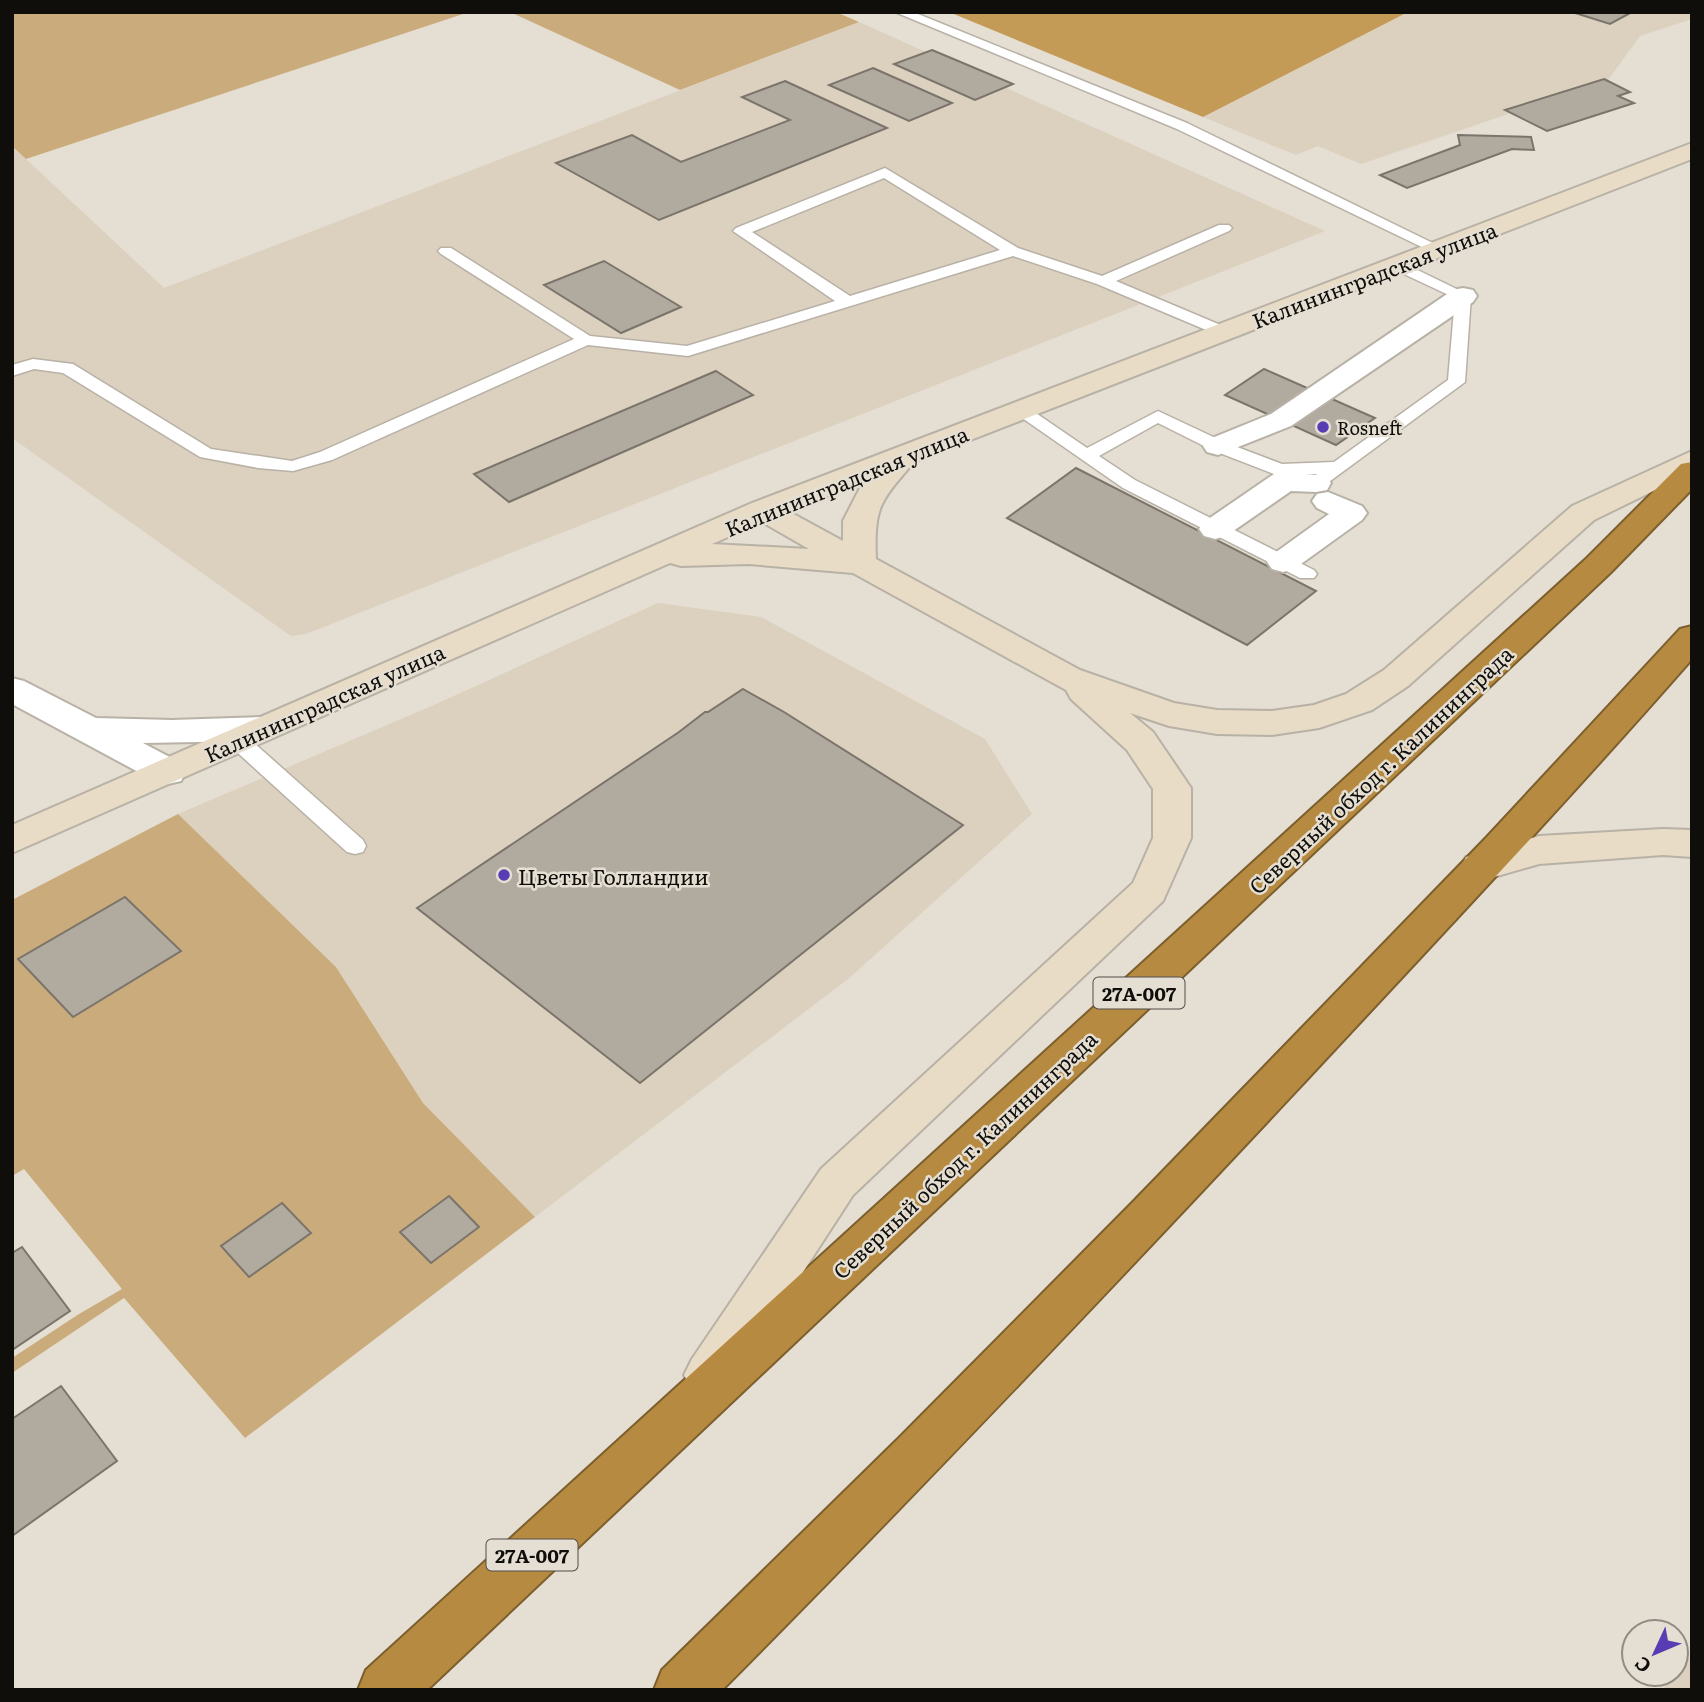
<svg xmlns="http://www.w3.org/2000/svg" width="1704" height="1702" font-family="Literata,serif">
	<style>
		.built { fill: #dcd0bf }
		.green { fill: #caab7b }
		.forest { fill: #c49a57 }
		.building { fill: #b1aa9f; stroke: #7b746b; stroke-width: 2 }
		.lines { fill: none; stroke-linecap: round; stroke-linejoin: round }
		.lane-casing { stroke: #b8b1a6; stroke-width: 3 }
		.street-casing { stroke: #b8b1a6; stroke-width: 4 }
		.secondary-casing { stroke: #b8b1a6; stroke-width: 4 }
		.highway-casing { stroke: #7c5f2d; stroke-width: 4 }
		.lane { fill: #fff; fill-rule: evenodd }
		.street { fill: #fff; fill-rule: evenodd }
		.secondary { fill: #e9dcc6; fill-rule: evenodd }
		.highway { fill: #b68a40; fill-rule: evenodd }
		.poi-dot { fill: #583cb4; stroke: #e5ded3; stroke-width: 2.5 }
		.labels { text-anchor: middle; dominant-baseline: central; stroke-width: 5; stroke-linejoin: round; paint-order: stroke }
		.far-poi-label { font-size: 18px; fill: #100e0a; stroke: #e5ded3; text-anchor: start }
		.shield { fill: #e5ded3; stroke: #504c46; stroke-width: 2 }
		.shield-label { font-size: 19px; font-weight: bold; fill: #100e0a }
		.street-label { font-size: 21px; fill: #100e0a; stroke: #e5ded3 }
		.poi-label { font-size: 21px; fill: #100e0a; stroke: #e5ded3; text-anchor: start }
	</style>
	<rect width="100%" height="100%" fill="#e5ded3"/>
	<path class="built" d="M 1408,12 L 1692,12 L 1692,19 L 1640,36 L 1608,80 L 1361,164 L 1318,146 L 1296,155 L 1203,117 Z
		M 859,22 L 1325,231 L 306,634 L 291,636 L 12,438 L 12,146 L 164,288 Z
		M 658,603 L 761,617 L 985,739 L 1032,814 L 848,979 L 535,1217 L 423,1103 L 336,967 L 178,814 L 434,705 Z
		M 1692,1655 L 1692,1690 L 1662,1690 L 1676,1674 Z"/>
	<path class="green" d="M 12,12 L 469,12 L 26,159 L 12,146 Z
		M 510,12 L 836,12 L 859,22 L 680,90 Z
		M 178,814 L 336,967 L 423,1103 L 535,1217 L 245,1438 L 124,1298 L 12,1373 L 12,1358 L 79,1314 L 122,1289 L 24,1169 L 12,1176 L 12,900 Z"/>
	<path class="forest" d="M 949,12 L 1408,12 L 1203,117 Z"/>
	<path class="building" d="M 1572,12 L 1632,12 L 1610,24 Z
		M 932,50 L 1013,84 L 975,100 L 894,64 Z
		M 873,68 L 952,103 L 909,121 L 829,85 Z
		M 1604,79 L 1630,92 L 1618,96 L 1634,103 L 1547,131 L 1505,110 Z
		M 785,81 L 887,128 L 659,220 L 556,163 L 632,135 L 681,162 L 790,120 L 742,97 Z
		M 1458,135 L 1531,137 L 1534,150 L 1512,149 L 1407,188 L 1380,175 L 1460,145 Z
		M 604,261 L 681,307 L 621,333 L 544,285 Z
		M 1264,369 L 1375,418 L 1336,445 L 1225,395 Z
		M 716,371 L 753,395 L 509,502 L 474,474 Z
		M 1076,468 L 1316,591 L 1247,645 L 1007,518 Z
		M 743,689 L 784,712 L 963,825 L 640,1083 L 417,908 L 679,732 L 705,712 L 708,712 Z
		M 125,897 L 181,951 L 73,1017 L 18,959 Z
		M 449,1196 L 479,1227 L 431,1263 L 400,1232 Z
		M 282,1203 L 311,1233 L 249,1277 L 221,1246 Z
		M 22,1247 L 70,1311 L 12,1350 L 12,1253 Z
		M 61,1386 L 117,1461 L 12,1536 L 12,1419 Z"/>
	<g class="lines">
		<g class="lane-casing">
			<path id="lane" d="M 895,12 L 913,12 L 1187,123 L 1445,249 L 1442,252 L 1432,252 L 1177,129 Z
				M 885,168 L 1018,248 L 1102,276 L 1219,225 L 1229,225 L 1232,228 L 1229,231 L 1116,281 L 1230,329 L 1232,332 L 1230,335 L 1218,335 L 1097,284 L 1013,256 L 688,356 L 588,345 L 332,460 L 293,471 L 258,468 L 200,457 L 63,373 L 34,369 L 12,376 L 12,365 L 33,359 L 73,364 L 211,449 L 292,461 L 320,452 L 574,339 L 441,254 L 438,251 L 441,248 L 451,248 L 590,336 L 687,346 L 835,301 L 733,231 L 736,228 ZM 884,178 L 1000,250 L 850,296 L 752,232 Z
				M 1397,260 L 1471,296 L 1465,382 L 1322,487 L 1316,488 L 1307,483 L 1317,474 L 1274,474 L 1212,450 L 1158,423 L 1099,456 L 1135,480 L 1314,570 L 1317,574 L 1314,578 L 1300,578 L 1123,488 L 1012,411 L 1015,407 L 1027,407 L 1087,448 L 1158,411 L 1224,442 L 1282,464 L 1334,462 L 1448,380 L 1455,298 L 1391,268 L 1389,265 L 1391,262 Z
				M 237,733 L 245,735 L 363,840 L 366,846 L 363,852 L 355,854 L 347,852 L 229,745 L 226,740 L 229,735 Z"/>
		</g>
		<g class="street-casing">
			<path id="street" d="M 1463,288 L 1473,290 L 1477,296 L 1473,302 L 1291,426 L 1218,455 L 1207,452 L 1203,446 L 1207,440 L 1271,414 L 1453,290 Z
				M 1285,472 L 1327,476 L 1331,483 L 1327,490 L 1316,492 L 1291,491 L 1226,536 L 1215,539 L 1204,536 L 1199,529 L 1204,522 L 1274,474 Z
				M 1328,492 L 1362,506 L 1367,513 L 1362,520 L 1294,569 L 1283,572 L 1272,569 L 1267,562 L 1272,555 L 1329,514 L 1317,508 L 1312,501 L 1317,494 Z
				M 12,678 L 24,681 L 96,718 L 172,720 L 262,717 L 275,721 L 280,729 L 275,737 L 262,741 L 143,743 L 181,763 L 186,772 L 181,781 L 168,784 L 155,781 L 12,704 Z"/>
		</g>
		<g class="secondary-casing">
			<path id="secondary" d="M 1692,143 L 1692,159 L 914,462 C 880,502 874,506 876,559 L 1080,670 L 1174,703 L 1217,710 L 1272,711 L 1314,705 L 1346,694 L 1384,670 L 1572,506 L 1692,451 L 1692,472 L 1594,520 L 1408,686 L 1372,710 L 1319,728 L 1272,735 L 1217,734 L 1169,726 L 1130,713 L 1153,732 L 1191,788 L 1191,838 L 1163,901 L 853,1195 L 726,1391 L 709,1397 L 692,1391 L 684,1375 L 692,1359 L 821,1169 L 1133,883 L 1153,838 L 1153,789 L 1127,750 L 1071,699 L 1066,690 L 853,573 L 749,564 L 681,566 L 670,563 L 12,853 L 12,825 L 752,503 ZM 863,482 L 843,521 L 843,541 L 788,511 ZM 762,522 L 809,549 L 712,544 Z
				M 1663,829 L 1692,830 L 1692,857 L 1663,855 L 1539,864 L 1480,881 L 1466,877 L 1461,867 L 1466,857 L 1539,836 Z"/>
		</g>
		<g class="highway-casing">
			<path id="highway" d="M 1692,462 L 1692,489 L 1611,572 L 427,1690 L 358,1690 L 366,1670 L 1587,558 L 1681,464 Z
				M 1692,626 L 1692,659 C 1564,805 1430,947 1298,1089 C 1108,1292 918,1493 722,1690 L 654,1690 L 662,1670 L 899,1438 L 1133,1202 L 1486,838 L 1680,629 Z"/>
		</g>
		<use href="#lane" class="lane"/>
		<use href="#street" class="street"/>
		<use href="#secondary" class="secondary"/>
		<use href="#highway" class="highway"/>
	</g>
	<g class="poi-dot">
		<circle cx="1323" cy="427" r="7"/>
		<circle cx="504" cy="875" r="7"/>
	</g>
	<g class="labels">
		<g class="far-poi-label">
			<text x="1337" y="427">Rosneft</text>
		</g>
		<g class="shield">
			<rect x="1093.5" y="977.5" width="91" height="31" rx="5"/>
			<rect x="486.5" y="1539.5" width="91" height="31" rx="5"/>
		</g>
		<g class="shield-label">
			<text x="1139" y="993">27А-007</text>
			<text x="532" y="1555">27А-007</text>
		</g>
		<g class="street-label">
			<text transform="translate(1374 274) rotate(-21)">Калининградская улица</text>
			<text transform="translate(846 480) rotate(-22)">Калининградская улица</text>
			<text transform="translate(324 702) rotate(-24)">Калининградская улица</text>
			<text transform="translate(1380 769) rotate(-43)">Северный обход г. Калининграда</text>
			<text transform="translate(964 1154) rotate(-43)">Северный обход г. Калининграда</text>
		</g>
		<g class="poi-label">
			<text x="518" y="875">Цветы Голландии</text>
		</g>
	</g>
	<rect width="1704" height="1702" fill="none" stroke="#100e0a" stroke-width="28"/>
	<g transform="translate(1655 1653) rotate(226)"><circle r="33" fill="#e5ded3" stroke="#908b83" stroke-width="2"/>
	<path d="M0-5L12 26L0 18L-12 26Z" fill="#583cb4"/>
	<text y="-10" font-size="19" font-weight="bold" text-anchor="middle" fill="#100e0a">С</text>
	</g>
</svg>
